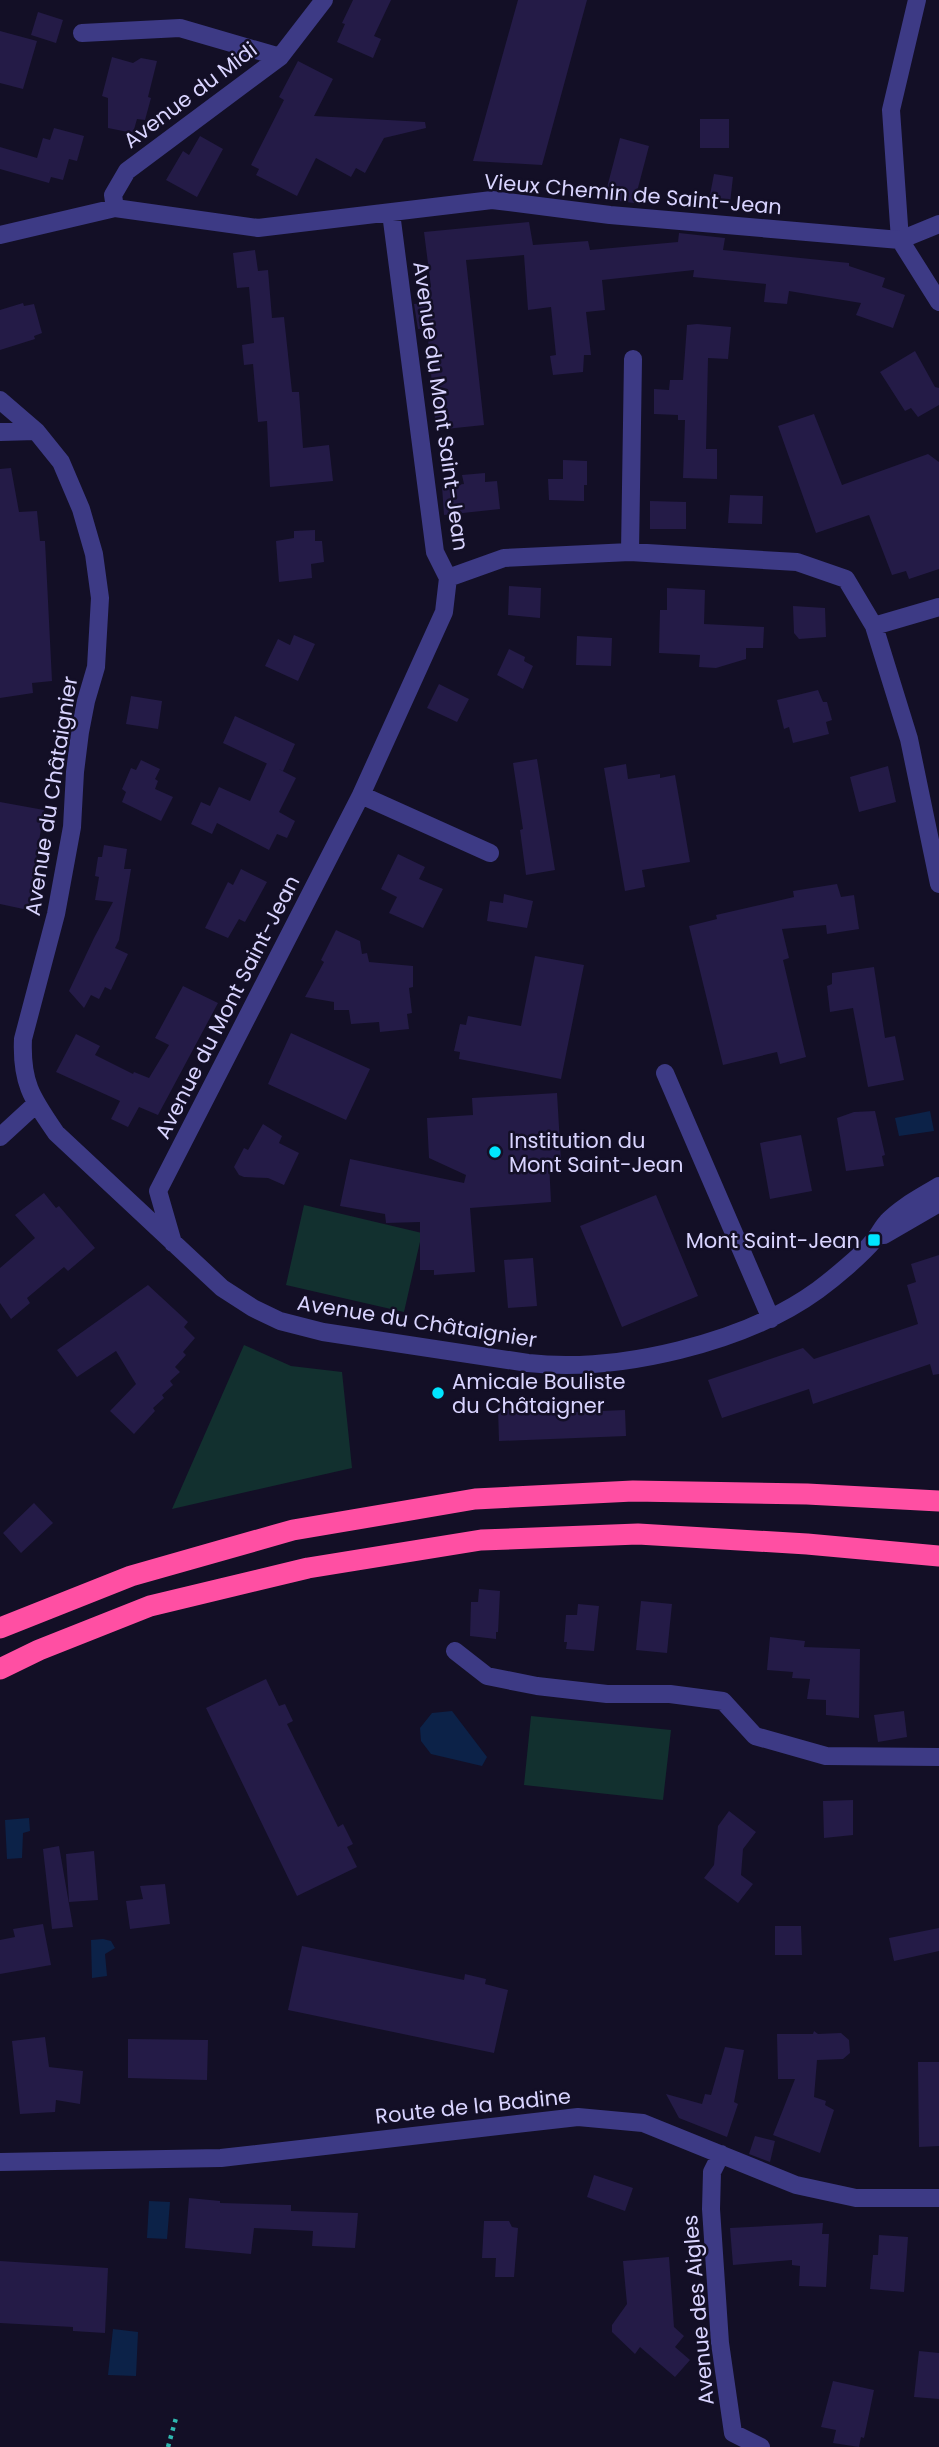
<svg xmlns="http://www.w3.org/2000/svg" width="939" height="2447" font-family="Poppins,sans-serif">
	<style>
		.green { fill: #12302f }
		.water { fill: #0c2248 }
		.building { fill: #241b47 }
		.lines { fill: none; stroke-linecap: round; stroke-linejoin: round }
		.path { stroke: #2fb8b0; stroke-width: 4.5; stroke-dasharray: 3.5 5; stroke-linecap: butt }
		.minor { stroke: #3d3a85; stroke-width: 18 }
		.highway { stroke: #ff4fa3; stroke-width: 21 }
		.poi-dot { fill: #00e5ff; stroke: #130f26; stroke-width: 2.5 }
		.labels { text-anchor: middle; dominant-baseline: central; stroke-width: 5; stroke-linejoin: round; paint-order: stroke }
		.street-label { font-size: 21px; fill: #d9d4ff; stroke: #130f26 }
		.poi-label { font-size: 21px; fill: #d9d4ff; stroke: #130f26; text-anchor: start }
	</style>
	<rect width="100%" height="100%" fill="#130f26"/>
	<path class="green" d="M 304,1205 L 422,1233 L 404,1312 L 286,1285 Z
		M 244,1345 L 291,1366 L 342,1372 L 352,1468 L 172,1509 Z
		M 531,1716 L 671,1730 L 663,1800 L 524,1785 Z"/>
	<path class="water" d="M 930,1111 L 934,1131 L 899,1136 L 895,1118 Z
		M 452,1711 L 487,1757 L 482,1766 L 431,1754 L 421,1741 L 420,1728 L 432,1713 Z
		M 29,1818 L 30,1831 L 23,1833 L 22,1858 L 7,1859 L 5,1820 Z
		M 103,1939 L 111,1941 L 115,1948 L 105,1954 L 107,1976 L 92,1978 L 91,1940 Z
		M 149,2201 L 170,2202 L 167,2239 L 147,2238 Z
		M 113,2329 L 138,2332 L 136,2376 L 108,2375 Z"/>
	<path class="building" d="M 353,0 L 391,0 L 374,36 L 381,39 L 373,58 L 337,42 L 345,24 L 342,23 Z
		M 518,0 L 587,0 L 542,165 L 473,161 Z
		M 38,12 L 63,20 L 56,43 L 31,35 Z
		M 0,31 L 37,41 L 23,89 L 0,83 Z
		M 112,57 L 133,63 L 141,58 L 157,61 L 148,97 L 151,98 L 145,120 L 137,119 L 133,133 L 108,128 L 108,98 L 102,96 Z
		M 298,61 L 333,79 L 314,116 L 425,122 L 426,128 L 384,138 L 365,173 L 356,168 L 351,177 L 316,158 L 297,196 L 256,175 L 259,169 L 251,165 L 284,100 L 279,97 Z
		M 700,119 L 729,119 L 729,148 L 700,148 Z
		M 54,128 L 84,136 L 77,161 L 69,159 L 63,180 L 51,177 L 49,183 L 0,169 L 0,147 L 37,158 L 43,138 L 50,140 Z
		M 200,136 L 223,149 L 197,197 L 166,180 L 183,151 L 189,155 Z
		M 620,138 L 649,146 L 634,203 L 604,199 Z
		M 714,174 L 733,177 L 730,203 L 710,195 Z
		M 529,222 L 533,245 L 588,241 L 590,250 L 678,242 L 679,233 L 725,238 L 723,250 L 849,263 L 849,266 L 885,278 L 882,287 L 905,295 L 893,328 L 856,315 L 861,303 L 789,291 L 787,304 L 764,302 L 766,284 L 693,277 L 694,270 L 602,280 L 605,310 L 586,312 L 591,355 L 584,355 L 583,372 L 553,375 L 550,356 L 556,355 L 551,307 L 528,310 L 524,255 L 466,260 L 484,425 L 436,430 L 427,328 L 418,329 L 414,304 L 424,303 L 422,287 L 431,287 L 424,232 Z
		M 255,250 L 258,271 L 268,270 L 272,318 L 284,317 L 292,392 L 299,392 L 303,448 L 329,445 L 333,481 L 270,487 L 267,421 L 258,422 L 253,364 L 244,365 L 242,345 L 254,343 L 249,287 L 237,288 L 233,253 Z
		M 23,303 L 24,306 L 34,304 L 42,333 L 34,336 L 35,339 L 0,350 L 0,310 Z
		M 697,324 L 731,327 L 728,359 L 708,358 L 706,449 L 717,449 L 717,479 L 683,478 L 685,420 L 678,420 L 678,415 L 654,414 L 654,389 L 669,390 L 670,380 L 683,380 L 687,325 Z
		M 915,351 L 935,387 L 939,388 L 939,405 L 918,417 L 911,408 L 905,411 L 880,372 Z
		M 814,414 L 842,485 L 928,454 L 939,462 L 939,569 L 909,579 L 906,571 L 892,575 L 869,515 L 816,533 L 778,426 Z
		M 563,460 L 587,461 L 587,485 L 584,485 L 584,501 L 549,500 L 548,479 L 563,479 Z
		M 11,468 L 19,512 L 37,511 L 40,541 L 45,541 L 52,681 L 32,683 L 33,693 L 0,698 L 0,469 Z
		M 485,473 L 485,482 L 497,481 L 500,509 L 444,515 L 442,486 L 464,484 L 462,475 Z
		M 730,495 L 763,496 L 762,524 L 728,523 Z
		M 650,501 L 686,502 L 686,529 L 650,529 Z
		M 315,530 L 315,541 L 322,541 L 324,562 L 311,564 L 312,578 L 279,582 L 276,541 L 294,538 L 294,531 Z
		M 509,586 L 541,588 L 540,618 L 508,615 Z
		M 667,588 L 705,590 L 704,624 L 764,627 L 763,648 L 746,648 L 746,659 L 716,668 L 699,667 L 700,655 L 659,653 L 660,610 L 667,610 Z
		M 793,606 L 825,608 L 826,637 L 799,639 L 794,633 Z
		M 294,635 L 315,644 L 298,681 L 265,666 L 278,639 L 290,645 Z
		M 577,636 L 612,638 L 611,666 L 576,665 Z
		M 509,649 L 525,657 L 524,661 L 533,666 L 523,689 L 497,675 Z
		M 439,684 L 469,699 L 457,722 L 427,708 Z
		M 818,690 L 823,702 L 827,702 L 832,720 L 826,722 L 829,734 L 793,743 L 789,727 L 784,729 L 777,700 Z
		M 131,696 L 162,701 L 158,729 L 126,724 Z
		M 235,716 L 295,744 L 283,771 L 223,743 Z
		M 537,759 L 555,870 L 526,875 L 520,830 L 523,829 L 513,763 Z
		M 141,760 L 160,769 L 155,779 L 158,781 L 155,789 L 173,797 L 161,821 L 122,802 L 126,792 L 122,789 L 131,768 L 136,770 Z
		M 267,763 L 296,778 L 279,812 L 295,821 L 287,838 L 277,834 L 269,850 L 217,823 L 212,834 L 191,824 L 201,802 L 210,806 L 219,787 L 250,801 Z
		M 626,764 L 628,779 L 660,774 L 660,778 L 675,775 L 690,862 L 642,870 L 645,887 L 625,891 L 604,768 Z
		M 888,766 L 896,802 L 859,812 L 850,777 Z
		M 0,802 L 44,810 L 28,910 L 0,904 Z
		M 104,845 L 127,849 L 124,869 L 131,869 L 119,940 L 115,948 L 128,954 L 111,990 L 105,987 L 99,999 L 91,995 L 84,1008 L 69,991 L 94,938 L 113,902 L 95,900 L 99,877 L 95,876 L 98,857 L 102,857 Z
		M 398,854 L 425,867 L 419,879 L 443,889 L 423,928 L 389,913 L 397,897 L 381,889 Z
		M 241,869 L 267,882 L 245,922 L 239,919 L 228,938 L 205,928 L 228,882 L 233,885 Z
		M 837,884 L 841,897 L 854,895 L 859,929 L 827,934 L 826,925 L 782,929 L 789,958 L 783,960 L 806,1057 L 780,1064 L 777,1052 L 723,1065 L 689,926 L 717,919 L 716,915 L 794,897 L 793,891 Z
		M 504,894 L 533,901 L 527,928 L 487,921 L 490,901 L 503,903 Z
		M 336,930 L 360,941 L 362,954 L 367,953 L 369,962 L 413,966 L 413,987 L 409,988 L 412,1013 L 407,1014 L 409,1029 L 380,1032 L 379,1022 L 351,1024 L 349,1010 L 334,1010 L 334,1002 L 305,997 L 324,962 L 321,960 Z
		M 535,956 L 584,965 L 561,1079 L 459,1059 L 460,1052 L 454,1051 L 460,1024 L 466,1025 L 468,1016 L 521,1026 Z
		M 874,967 L 885,1038 L 895,1036 L 904,1080 L 868,1087 L 853,1008 L 830,1012 L 827,986 L 832,984 L 832,973 Z
		M 183,986 L 218,1003 L 158,1115 L 139,1107 L 128,1127 L 111,1119 L 120,1101 L 56,1072 L 76,1034 L 100,1046 L 95,1055 L 133,1074 L 134,1072 L 149,1078 L 169,1045 L 155,1038 Z
		M 291,1033 L 370,1069 L 346,1120 L 268,1084 Z
		M 557,1093 L 561,1161 L 549,1162 L 551,1202 L 470,1208 L 475,1272 L 434,1275 L 434,1270 L 420,1270 L 420,1222 L 386,1223 L 385,1214 L 340,1206 L 350,1159 L 464,1183 L 466,1175 L 429,1158 L 427,1118 L 473,1115 L 472,1098 Z
		M 875,1111 L 885,1155 L 882,1156 L 884,1166 L 846,1171 L 837,1118 L 854,1112 Z
		M 263,1124 L 282,1136 L 279,1143 L 299,1153 L 284,1185 L 268,1178 L 244,1177 L 239,1175 L 234,1167 L 244,1148 L 248,1150 Z
		M 801,1135 L 812,1191 L 770,1199 L 760,1143 Z
		M 44,1193 L 56,1208 L 59,1206 L 95,1248 L 68,1271 L 64,1267 L 27,1298 L 30,1303 L 11,1319 L 0,1303 L 0,1268 L 35,1238 L 15,1215 Z
		M 656,1195 L 698,1296 L 622,1327 L 580,1226 Z
		M 939,1255 L 939,1374 L 933,1375 L 930,1364 L 813,1404 L 809,1389 L 722,1418 L 708,1380 L 803,1348 L 814,1359 L 918,1324 L 907,1285 L 916,1282 L 911,1264 Z
		M 533,1258 L 537,1306 L 508,1308 L 504,1260 Z
		M 148,1285 L 188,1322 L 184,1327 L 195,1338 L 183,1352 L 186,1355 L 175,1367 L 180,1372 L 170,1381 L 173,1385 L 162,1395 L 164,1398 L 153,1408 L 155,1411 L 134,1434 L 110,1411 L 136,1384 L 116,1351 L 77,1377 L 57,1350 Z
		M 498,1408 L 555,1413 L 625,1410 L 626,1436 L 499,1441 Z
		M 34,1503 L 53,1523 L 21,1553 L 3,1533 Z
		M 479,1589 L 500,1591 L 498,1632 L 496,1632 L 496,1639 L 470,1636 L 471,1602 L 478,1602 Z
		M 641,1601 L 672,1604 L 667,1653 L 636,1650 Z
		M 578,1604 L 599,1606 L 594,1651 L 566,1649 L 567,1642 L 564,1642 L 566,1615 L 577,1615 Z
		M 770,1637 L 805,1641 L 804,1647 L 860,1649 L 859,1718 L 826,1715 L 826,1700 L 807,1699 L 810,1679 L 792,1678 L 793,1672 L 767,1670 Z
		M 266,1679 L 279,1706 L 285,1704 L 293,1721 L 287,1724 L 338,1827 L 343,1824 L 353,1844 L 347,1847 L 357,1867 L 297,1896 L 206,1708 Z
		M 904,1711 L 907,1737 L 878,1742 L 874,1715 Z
		M 853,1800 L 853,1835 L 824,1838 L 823,1801 Z
		M 729,1811 L 756,1832 L 743,1849 L 741,1875 L 753,1884 L 738,1903 L 704,1878 L 714,1865 L 718,1826 Z
		M 59,1846 L 73,1927 L 52,1929 L 43,1849 Z
		M 94,1851 L 98,1900 L 69,1902 L 66,1854 Z
		M 165,1884 L 170,1924 L 130,1929 L 126,1901 L 143,1899 L 140,1886 Z
		M 43,1924 L 51,1965 L 0,1974 L 0,1940 L 15,1937 L 13,1929 Z
		M 775,1926 L 801,1926 L 802,1955 L 775,1955 Z
		M 939,1928 L 939,1951 L 894,1961 L 889,1938 Z
		M 302,1946 L 464,1980 L 465,1974 L 486,1979 L 485,1984 L 508,1990 L 494,2053 L 288,2010 Z
		M 814,2031 L 818,2034 L 841,2033 L 849,2040 L 850,2053 L 843,2059 L 817,2060 L 814,2097 L 826,2101 L 825,2105 L 834,2110 L 820,2153 L 773,2135 L 795,2079 L 778,2079 L 777,2034 L 813,2034 Z
		M 45,2037 L 49,2067 L 83,2071 L 80,2104 L 56,2100 L 55,2112 L 20,2114 L 12,2041 Z
		M 128,2039 L 208,2040 L 207,2080 L 128,2078 Z
		M 725,2047 L 744,2050 L 734,2102 L 738,2104 L 727,2137 L 679,2118 L 666,2094 L 702,2104 L 705,2094 L 711,2095 Z
		M 918,2062 L 939,2062 L 939,2146 L 919,2147 Z
		M 755,2136 L 775,2141 L 770,2162 L 749,2154 Z
		M 594,2175 L 633,2188 L 625,2211 L 587,2197 Z
		M 189,2198 L 220,2201 L 220,2203 L 291,2205 L 291,2211 L 358,2213 L 355,2248 L 312,2246 L 313,2231 L 254,2228 L 251,2254 L 185,2248 Z
		M 484,2221 L 509,2221 L 512,2227 L 518,2228 L 514,2277 L 495,2277 L 496,2258 L 482,2258 Z
		M 823,2223 L 822,2234 L 829,2234 L 826,2287 L 799,2286 L 800,2266 L 792,2265 L 792,2260 L 733,2265 L 730,2228 Z
		M 879,2235 L 908,2237 L 904,2292 L 870,2289 L 873,2255 L 878,2255 Z
		M 669,2257 L 674,2327 L 684,2336 L 675,2347 L 690,2360 L 675,2377 L 640,2347 L 635,2354 L 612,2332 L 612,2325 L 627,2304 L 623,2261 Z
		M 0,2261 L 108,2268 L 105,2333 L 73,2331 L 73,2327 L 0,2323 Z
		M 919,2351 L 939,2353 L 939,2399 L 914,2397 Z
		M 833,2381 L 874,2390 L 864,2438 L 861,2437 L 859,2447 L 833,2443 L 836,2430 L 821,2427 Z"/>
	<g class="lines">
		<path class="path" d="M 168,2447 L 176,2418"/>
		<path class="minor" d="M 917,0 L 891,110 L 900,240 L 939,302
			M 82,33 L 180,28 L 280,57
			M 115,208 L 113,195 L 127,171 L 280,57 L 324,0
			M 0,235 L 115,208 L 258,228 L 492,200 L 610,215 L 900,240 L 939,224
			M 0,400 L 36,431 L 61,462 L 81,509 L 94,554 L 100,598 L 96,667 L 86,701 L 80,732 L 75,772 L 72,827 L 56,914 L 23,1039 C 21,1083 32,1098 56,1133 L 222,1288 L 253,1308 L 280,1321 L 323,1332 L 528,1363 C 618,1373 745,1343 818,1290 C 834,1278 862,1255 874,1240 C 879,1235 882,1227 887,1222 C 901,1207 921,1197 939,1186
			M 0,432 L 36,431
			M 630,552 L 633,359
			M 448,578 L 504,558 L 630,552 L 797,562 L 846,579 L 874,626 L 909,739 L 939,884
			M 874,626 L 939,607
			M 361,795 L 490,853
			M 665,1073 L 771,1319
			M 0,1137 L 36,1104
			M 884,1235 L 939,1203
			M 173,1243 L 158,1191 L 361,795 L 444,612 L 448,578 L 435,552 L 391,213
			M 455,1651 L 487,1676 L 537,1686 L 607,1694 L 670,1694 L 723,1701 L 755,1736 L 826,1756 L 939,1757
			M 721,2154 L 712,2172 L 711,2209 L 720,2343 L 733,2433 L 761,2447
			M 0,2162 L 221,2158 L 578,2117 L 643,2123 L 796,2185 L 856,2198 L 939,2198"/>
		<path class="highway" d="M 0,1628 L 131,1576 L 293,1530 L 475,1499 L 633,1491 L 807,1494 L 939,1501
			M 0,1669 L 39,1650 L 150,1606 L 308,1568 L 481,1540 L 638,1534 L 807,1544 L 939,1556"/>
	</g>
	<g class="poi-dot">
		<circle cx="495" cy="1152" r="7"/>
		<rect x="867" y="1233" width="14" height="14" rx="3.5"/>
		<circle cx="438" cy="1393" r="7"/>
	</g>
	<g class="labels">
		<g class="street-label">
			<text transform="translate(190 95) rotate(-37)">Avenue du Midi</text>
			<text transform="translate(633 194) rotate(5)">Vieux Chemin de Saint-Jean</text>
			<text transform="translate(441 406) rotate(82)">Avenue du Mont Saint-Jean</text>
			<text transform="translate(51 796) rotate(-81)">Avenue du Châtaignier</text>
			<text transform="translate(227 1007) rotate(-63)">Avenue du Mont Saint-Jean</text>
			<text transform="translate(417 1321) rotate(9)">Avenue du Châtaignier</text>
			<text transform="translate(473 2106) rotate(-6)">Route de la Badine</text>
			<text transform="translate(698 2310) rotate(-95)">Avenue des Aigles</text>
		</g>
		<g class="poi-label">
			<text x="509" y="1140">Institution du<tspan x="509" dy="24">Mont Saint-Jean</tspan></text>
			<text x="860" y="1240" text-anchor="end">Mont Saint-Jean</text>
			<text x="452" y="1381">Amicale Bouliste<tspan x="452" dy="24">du Châtaigner</tspan></text>
		</g>
	</g>
</svg>
